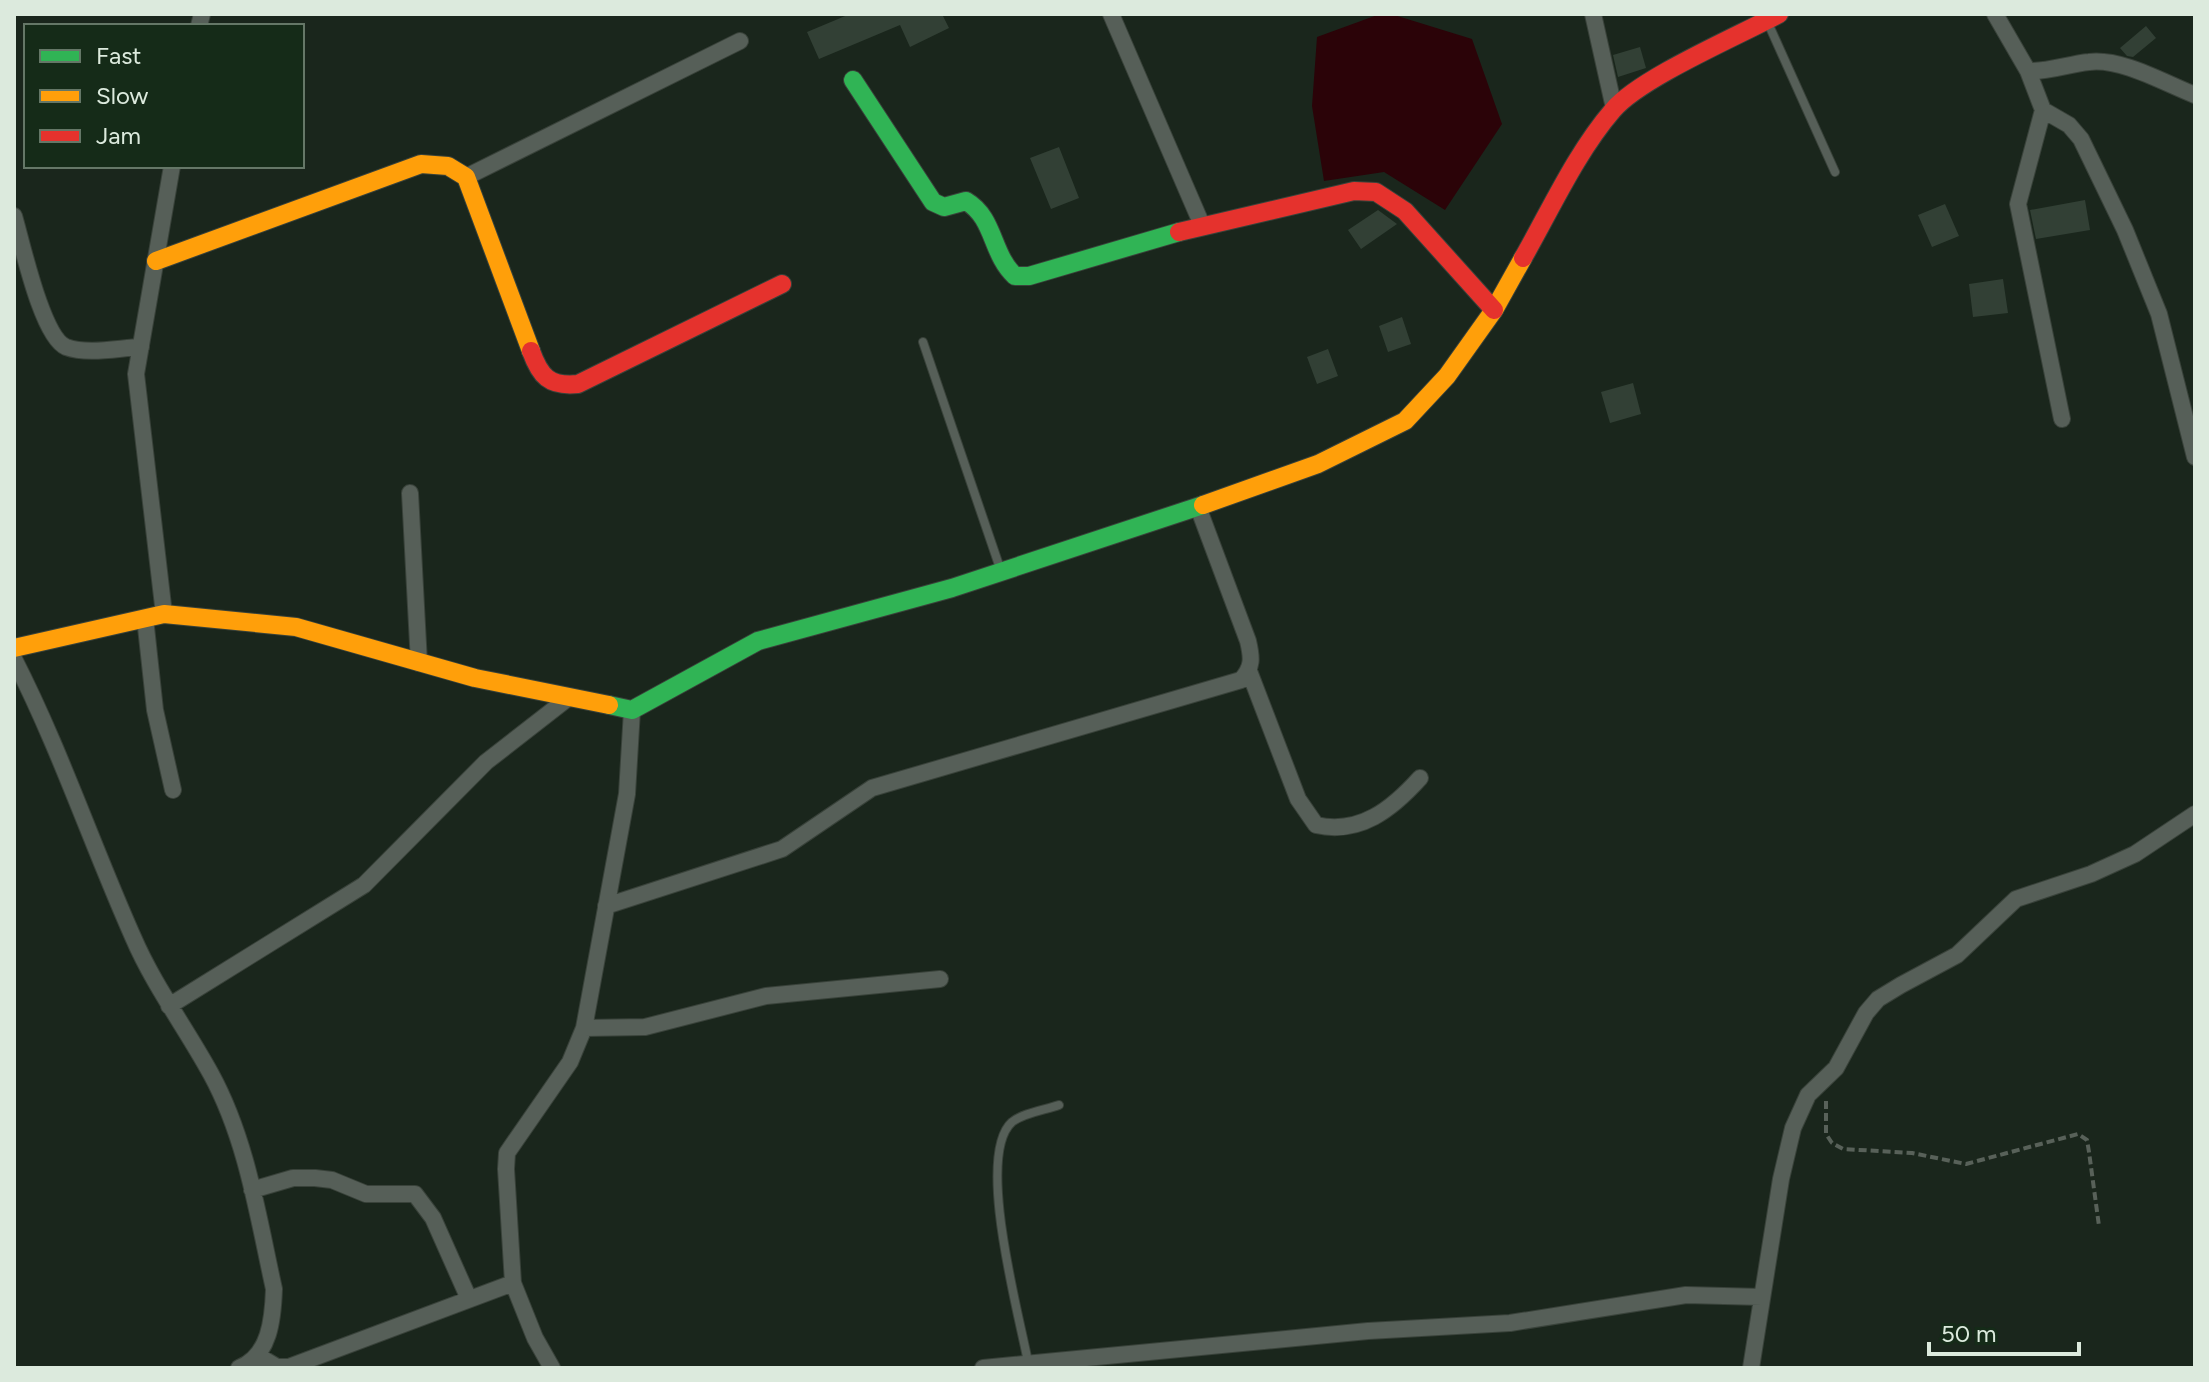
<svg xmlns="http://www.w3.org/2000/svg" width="2209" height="1382" font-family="Figtree,sans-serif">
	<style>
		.water { fill: #2b0308 }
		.building { fill: #324035 }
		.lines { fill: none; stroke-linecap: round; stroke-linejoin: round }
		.lane-casing { stroke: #39423a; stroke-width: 10 }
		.street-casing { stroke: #39423a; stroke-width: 18 }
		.fast-casing { stroke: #39423a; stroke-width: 20 }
		.slow-casing { stroke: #39423a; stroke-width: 20 }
		.jam-casing { stroke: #39423a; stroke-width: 20 }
		.path { stroke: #586159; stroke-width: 4; stroke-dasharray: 8 4; stroke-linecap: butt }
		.lane { stroke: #565f58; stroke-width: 8 }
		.street { stroke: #565f58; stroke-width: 16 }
		.fast { stroke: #30b455; stroke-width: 18 }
		.slow { stroke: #ff9f0a; stroke-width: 18 }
		.jam { stroke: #e5322d; stroke-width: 18 }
	</style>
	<rect width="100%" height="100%" fill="#1a261c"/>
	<path class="water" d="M 1380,14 L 1391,14 L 1472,39 L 1502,124 L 1445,210 L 1384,172 L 1324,181 L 1312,106 L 1317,37 Z"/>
	<path class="building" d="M 850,14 L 942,14 L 949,28 L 910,47 L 900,25 L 819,59 L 807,32 Z
		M 2146,26 L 2156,38 L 2133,57 L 2127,56 L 2120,48 Z
		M 1640,47 L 1646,68 L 1618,77 L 1613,55 Z
		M 1059,147 L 1079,198 L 1051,209 L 1030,158 Z
		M 2085,200 L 2090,230 L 2036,239 L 2030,210 Z
		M 1945,204 L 1959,236 L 1932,247 L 1918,215 Z
		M 1378,210 L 1397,224 L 1361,249 L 1348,230 Z
		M 2003,279 L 2008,313 L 1973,317 L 1969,284 Z
		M 1402,317 L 1411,344 L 1388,352 L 1379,326 Z
		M 1328,349 L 1338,376 L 1317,384 L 1307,357 Z
		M 1633,383 L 1641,414 L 1610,423 L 1601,392 Z"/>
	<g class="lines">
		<g class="lane-casing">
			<path id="lane" d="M 1768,23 L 1835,172
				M 923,342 L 1001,571
				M 1028,1362 C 1019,1314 975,1155 1012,1122 C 1023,1113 1045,1110 1059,1105"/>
		</g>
		<g class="street-casing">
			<path id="street" d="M 1111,14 L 1202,225
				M 1593,14 L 1614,108
				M 1995,14 L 2028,71 C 2049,72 2068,64 2089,62 C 2122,58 2164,83 2195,95
				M 199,26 L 202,14
				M 2028,71 L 2043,110 L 2069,125 L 2081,139 L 2125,230 L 2159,314 L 2195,457
				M 2043,110 L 2018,204 L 2062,419
				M 466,177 L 740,41
				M 14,216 C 22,243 42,337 66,347 C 88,355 118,348 141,347
				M 410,493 L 419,663
				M 164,614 L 136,374 L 172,166
				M 145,618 L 155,710 L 173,790
				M 14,659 C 60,749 92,845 133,937 C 154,986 186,1028 211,1074 C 247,1140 258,1217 274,1289 C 273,1318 270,1356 239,1368
				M 1249,671 L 1298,799 L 1316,825 C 1360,835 1392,809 1420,778
				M 606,906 L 782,849 L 872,788 L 1241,680 C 1253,667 1252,658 1248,641 L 1198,507
				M 169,1006 L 364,885 L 486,762 L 567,699
				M 584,1028 L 645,1027 L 766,996 L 940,979
				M 252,1190 L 293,1178 L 315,1178 L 332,1180 L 366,1194 L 415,1194 L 433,1218 L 469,1299
				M 257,1355 L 277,1367 L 289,1367 L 513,1283
				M 552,1368 L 535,1338 L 513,1283 L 506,1169 L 507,1153 L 570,1062 L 584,1028 L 627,794 L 632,710
				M 983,1368 L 1368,1331 L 1510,1323 L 1686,1295 L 1762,1297
				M 1751,1368 L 1781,1179 L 1793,1128 L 1808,1095 L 1836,1068 L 1866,1013 L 1878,999 L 1901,985 L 1957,955 L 2016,899 L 2091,874 L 2135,854 L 2195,814"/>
		</g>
		<g class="fast-casing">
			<path id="fast" d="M 853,80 L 933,202 L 944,207 L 966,201 C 995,218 991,254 1015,276 L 1029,276 L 1179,232
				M 609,705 L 632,710 L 758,641 L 952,588 L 1203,505"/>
		</g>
		<g class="slow-casing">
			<path id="slow" d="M 156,261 L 421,164 L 448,166 L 466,177 L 531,351
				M 1203,505 L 1318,464 L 1405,421 L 1447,376 L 1494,310 L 1523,258
				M 14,648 L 164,614 L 296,627 L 475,678 L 609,705"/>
		</g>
		<g class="jam-casing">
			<path id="jam" d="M 1179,232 L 1354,191 L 1376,192 L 1405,211 L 1494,310
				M 1523,258 C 1551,209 1576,153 1613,110 C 1640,78 1738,36 1779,14
				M 531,351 C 540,376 549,387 578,384 L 782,284"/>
		</g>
		<path class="path" d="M 1826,1101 L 1826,1134 L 1832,1143 L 1843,1149 L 1912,1153 L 1966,1164 L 2078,1134 L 2087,1140 L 2089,1152 L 2099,1226"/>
		<use href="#lane" class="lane"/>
		<use href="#street" class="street"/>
		<use href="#fast" class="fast"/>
		<use href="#slow" class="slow"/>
		<use href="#jam" class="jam"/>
	</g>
	<rect width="2209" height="1382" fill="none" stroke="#dceadd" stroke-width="32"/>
	<rect x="24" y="24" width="280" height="144" fill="#152b18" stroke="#657767" stroke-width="2"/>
	<rect x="40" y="50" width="40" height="12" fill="#30b455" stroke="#657767" stroke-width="2"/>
	<text x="96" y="64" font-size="24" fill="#dceadd">Fast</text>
	<rect x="40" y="90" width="40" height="12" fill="#ff9f0a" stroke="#657767" stroke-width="2"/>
	<text x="96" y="104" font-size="24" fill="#dceadd">Slow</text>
	<rect x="40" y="130" width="40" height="12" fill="#e5322d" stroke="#657767" stroke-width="2"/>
	<text x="96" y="144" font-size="24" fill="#dceadd">Jam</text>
	<path d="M1929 1342v12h150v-12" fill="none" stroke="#dceadd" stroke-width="4"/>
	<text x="1941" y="1342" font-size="24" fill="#dceadd" stroke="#152b18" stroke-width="6" paint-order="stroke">50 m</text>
</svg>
